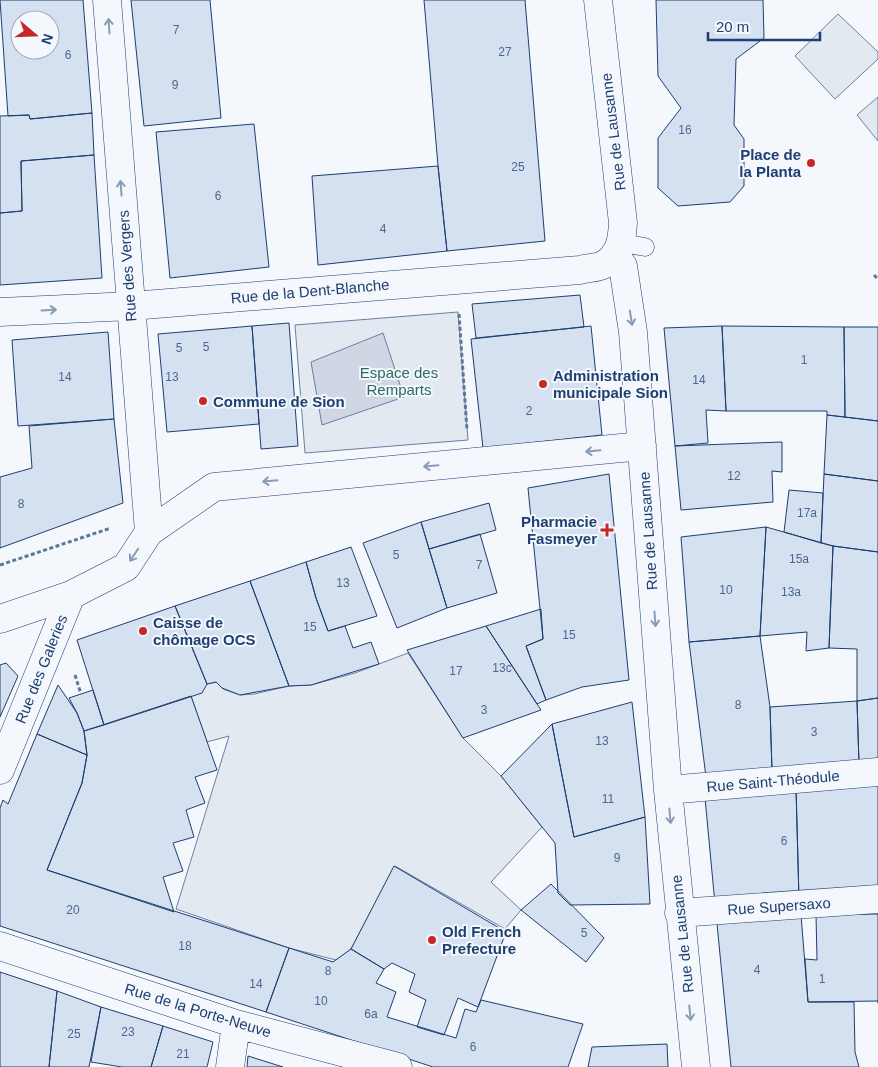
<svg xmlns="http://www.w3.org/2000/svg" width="878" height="1067" font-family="Arial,sans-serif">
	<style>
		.green { fill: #e3e9f0; stroke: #687fa3 }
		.water { fill: #cfd7e4; stroke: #687fa3 }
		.building { fill: #d5e0f0; stroke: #1d3f73; fill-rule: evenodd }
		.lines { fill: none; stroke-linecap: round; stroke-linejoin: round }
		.lane-casing { stroke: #1d3f73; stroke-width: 19 }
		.street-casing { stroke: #1d3f73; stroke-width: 29 }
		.path { stroke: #5e769c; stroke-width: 3; stroke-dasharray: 4 2.5; stroke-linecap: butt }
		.lane { stroke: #f4f7fb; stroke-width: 18 }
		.street { stroke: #f4f7fb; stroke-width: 28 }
		.oneway { stroke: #889bb7 }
		.poi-dot { fill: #c62828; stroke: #f4f7fb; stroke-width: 2 }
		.labels { text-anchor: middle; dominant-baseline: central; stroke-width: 4; stroke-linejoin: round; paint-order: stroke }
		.number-label { font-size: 12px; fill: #4b6792 }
		.street-label { font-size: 15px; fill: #1d3f73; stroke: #f4f7fb }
		.poi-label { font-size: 15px; font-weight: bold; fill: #1d3f73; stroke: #f4f7fb; text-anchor: start }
		.park-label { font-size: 15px; fill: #2c6c60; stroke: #f4f7fb }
	</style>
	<rect width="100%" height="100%" fill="#f4f7fb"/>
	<path class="green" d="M 838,14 L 878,52 L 878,59 L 835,99 L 795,56 Z
		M 878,97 L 878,141 L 857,115 Z
		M 458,312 L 468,440 L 305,453 L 295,325 Z
		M 408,653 L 463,738 L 501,776 L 542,827 L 491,882 L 521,910 L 505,929 L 395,866 L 351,949 L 336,960 L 289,948 L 176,909 L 229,736 L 207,742 L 191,696 L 207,684 L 216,682 L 223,689 L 240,695 L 254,694 L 289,686 L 311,685 L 355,673 Z"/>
	<path class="water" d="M 383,333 L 404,397 L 322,425 L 311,362 Z"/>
	<path class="building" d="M 0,0 L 83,0 L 92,113 L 30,119 L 29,115 L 8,116 ZM 20,20 L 50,20 L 50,50 L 20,50 Z
		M 131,0 L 210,0 L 221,118 L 144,126 Z
		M 424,0 L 525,0 L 545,241 L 447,251 L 438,166 Z
		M 656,0 L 763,0 L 764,38 L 736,59 L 734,125 L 744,139 L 744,186 L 730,202 L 678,206 L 658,188 L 658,138 L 681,108 L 658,76 Z
		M 92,113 L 94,155 L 21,161 L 22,211 L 0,213 L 0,116 L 29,115 L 30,119 Z
		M 254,124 L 269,267 L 170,278 L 156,132 Z
		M 94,155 L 102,278 L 0,285 L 0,213 L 22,211 L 21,161 Z
		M 438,166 L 447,251 L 318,265 L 312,176 Z
		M 580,295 L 584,327 L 476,338 L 472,304 Z
		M 289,323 L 298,446 L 261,449 L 252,326 Z
		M 252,326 L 259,424 L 167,432 L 158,334 Z
		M 591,326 L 602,435 L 483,448 L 471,339 Z
		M 722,326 L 844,327 L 845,417 L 827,415 L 827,411 L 726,411 Z
		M 722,326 L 726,411 L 706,410 L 708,443 L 675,446 L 664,328 Z
		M 844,327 L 878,327 L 878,421 L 845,417 Z
		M 108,332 L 114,419 L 18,426 L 12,340 Z
		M 827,415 L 878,421 L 878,481 L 824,474 Z
		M 114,419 L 123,503 L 0,548 L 0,477 L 32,468 L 29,426 Z
		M 782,442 L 782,472 L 772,471 L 773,502 L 681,510 L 675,446 Z
		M 609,474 L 629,680 L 582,687 L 546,700 L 526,646 L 543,639 L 528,488 Z
		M 824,474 L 878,481 L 878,552 L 833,546 L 821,543 Z
		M 789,490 L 823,493 L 821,543 L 784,532 Z
		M 489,503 L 496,530 L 429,549 L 421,522 Z
		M 421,522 L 447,608 L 397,628 L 363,543 Z
		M 766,527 L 760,636 L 689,642 L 681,537 Z
		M 766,527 L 833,546 L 829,648 L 806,651 L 807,632 L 760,636 Z
		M 480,534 L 497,593 L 447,608 L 429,549 Z
		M 833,546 L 878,552 L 878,698 L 857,701 L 857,649 L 829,648 Z
		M 351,547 L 377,616 L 328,631 L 316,598 L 306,562 Z
		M 306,562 L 316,598 L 328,631 L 345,626 L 353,648 L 371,642 L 379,664 L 311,685 L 289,686 L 250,581 Z
		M 250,581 L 289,686 L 240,695 L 222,688 L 216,682 L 207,684 L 175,606 Z
		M 175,606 L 207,684 L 202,693 L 104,725 L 77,640 Z
		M 541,609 L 543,639 L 526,646 L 546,700 L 537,704 L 486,626 Z
		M 486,626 L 541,710 L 463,738 L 407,650 Z
		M 760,636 L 770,707 L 772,771 L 706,777 L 689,642 Z
		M 6,663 L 18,676 L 0,717 L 0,665 Z
		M 58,685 L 77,713 L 84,731 L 87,755 L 37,734 Z
		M 93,690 L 104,725 L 84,731 L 77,713 L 69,698 Z
		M 191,696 L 217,770 L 195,777 L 205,803 L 186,810 L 194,837 L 173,843 L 183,871 L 163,877 L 174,912 L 47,870 L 82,783 L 87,755 L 84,731 Z
		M 878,698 L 878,762 L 859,764 L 857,701 Z
		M 857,701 L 859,764 L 772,771 L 770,707 Z
		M 632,702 L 645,817 L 574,837 L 552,724 Z
		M 552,724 L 574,837 L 645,817 L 650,904 L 570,905 L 558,893 L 555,843 L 501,776 Z
		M 37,734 L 87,755 L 82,783 L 47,870 L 289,948 L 266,1012 L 0,926 L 0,808 L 3,800 L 8,804 Z
		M 878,783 L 878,889 L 799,900 L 796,788 Z
		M 796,788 L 799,900 L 715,904 L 705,798 Z
		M 394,866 L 506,932 L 478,1007 L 458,998 L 444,1035 L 417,1027 L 426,1000 L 409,992 L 415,974 L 392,963 L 384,969 L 351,949 Z
		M 551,884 L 604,938 L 586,962 L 521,910 Z
		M 878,914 L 878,1003 L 878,1001 L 808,1002 L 805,959 L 817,960 L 816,915 Z
		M 801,915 L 808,1002 L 854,1002 L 855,1052 L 859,1067 L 731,1067 L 717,924 Z
		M 289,948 L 333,962 L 351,949 L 384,969 L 376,983 L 396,992 L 387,1017 L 456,1038 L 465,1009 L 476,1012 L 481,1000 L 583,1024 L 568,1067 L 433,1067 L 266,1012 Z
		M 0,972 L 57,991 L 49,1067 L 0,1067 Z
		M 57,991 L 101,1007 L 89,1067 L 49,1067 Z
		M 101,1007 L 163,1026 L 151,1067 L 122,1067 L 91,1062 Z
		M 163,1026 L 213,1042 L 207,1067 L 151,1067 Z
		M 667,1044 L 668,1067 L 588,1067 L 592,1047 Z
		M 248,1056 L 283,1067 L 247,1067 Z"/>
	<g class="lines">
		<g class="lane-casing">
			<path id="lane" d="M 622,243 L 645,247"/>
		</g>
		<g class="street-casing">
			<path id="street" d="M 107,0 L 149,532
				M 615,254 L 623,266 L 633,332 L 668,790 L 696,1067
				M 0,312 L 131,306 L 580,270 C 587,268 597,268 603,265 C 620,256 622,240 623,223 L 598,0
				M 0,619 L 71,595 L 126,567 L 149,532 L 214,487 L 642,446
				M 0,770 L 71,595
				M 668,790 L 878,772
				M 679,913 L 878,899
				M 0,946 L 236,1024 L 398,1067
				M 230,1067 L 236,1024"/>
		</g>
		<path class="path" d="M 874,275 L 878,279
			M 459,314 L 467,430
			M 0,565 L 111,528
			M 75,675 L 81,694"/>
		<use href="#lane" class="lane"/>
		<use href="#street" class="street"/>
	</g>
	<defs><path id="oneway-shaft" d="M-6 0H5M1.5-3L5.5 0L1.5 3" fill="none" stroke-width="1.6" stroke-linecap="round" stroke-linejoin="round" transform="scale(1.25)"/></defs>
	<g class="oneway">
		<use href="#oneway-shaft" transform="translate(109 26) rotate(-94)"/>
		<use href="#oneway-shaft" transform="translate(121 188) rotate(-94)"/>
		<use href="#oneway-shaft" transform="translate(49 310) rotate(-3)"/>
		<use href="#oneway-shaft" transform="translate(631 318) rotate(81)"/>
		<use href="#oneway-shaft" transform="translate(593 451) rotate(175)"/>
		<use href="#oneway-shaft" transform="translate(431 466) rotate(175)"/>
		<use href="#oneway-shaft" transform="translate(270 481) rotate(175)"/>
		<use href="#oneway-shaft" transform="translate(134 555) rotate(124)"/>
		<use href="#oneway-shaft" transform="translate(655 619) rotate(86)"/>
		<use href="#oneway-shaft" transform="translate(670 816) rotate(85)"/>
		<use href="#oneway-shaft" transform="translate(690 1013) rotate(84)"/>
	</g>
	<g class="poi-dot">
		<circle cx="811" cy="163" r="5"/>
		<circle cx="543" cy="384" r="5"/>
		<circle cx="203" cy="401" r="5"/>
		<path d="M604.5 522.5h5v5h5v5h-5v5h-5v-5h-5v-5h5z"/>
		<circle cx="143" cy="631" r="5"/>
		<circle cx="432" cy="940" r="5"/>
	</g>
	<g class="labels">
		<g class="number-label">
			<text x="176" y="30">7</text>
			<text x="505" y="52">27</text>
			<text x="68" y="55">6</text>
			<text x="175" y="85">9</text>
			<text x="685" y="130">16</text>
			<text x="518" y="167">25</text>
			<text x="218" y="196">6</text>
			<text x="383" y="229">4</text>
			<text x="206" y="347">5</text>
			<text x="179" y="348">5</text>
			<text x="804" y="360">1</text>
			<text x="65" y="377">14</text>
			<text x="172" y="377">13</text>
			<text x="699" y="380">14</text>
			<text x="529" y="411">2</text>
			<text x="734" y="476">12</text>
			<text x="21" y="504">8</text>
			<text x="807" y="513">17a</text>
			<text x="396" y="555">5</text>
			<text x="799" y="559">15a</text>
			<text x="479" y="565">7</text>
			<text x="343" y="583">13</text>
			<text x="726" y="590">10</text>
			<text x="791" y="592">13a</text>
			<text x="310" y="627">15</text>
			<text x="569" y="635">15</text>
			<text x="502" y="668">13c</text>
			<text x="456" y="671">17</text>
			<text x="738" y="705">8</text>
			<text x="484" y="710">3</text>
			<text x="814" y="732">3</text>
			<text x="602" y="741">13</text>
			<text x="608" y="799">11</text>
			<text x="784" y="841">6</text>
			<text x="617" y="858">9</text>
			<text x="73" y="910">20</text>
			<text x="584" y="933">5</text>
			<text x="185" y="946">18</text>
			<text x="757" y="970">4</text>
			<text x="328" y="971">8</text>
			<text x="822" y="979">1</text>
			<text x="256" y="984">14</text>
			<text x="321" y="1001">10</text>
			<text x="371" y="1014">6a</text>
			<text x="128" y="1032">23</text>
			<text x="74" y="1034">25</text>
			<text x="473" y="1047">6</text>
			<text x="183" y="1054">21</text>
		</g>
		<g class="street-label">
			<text transform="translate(613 132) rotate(-97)">Rue de Lausanne</text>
			<text transform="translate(127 266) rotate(-94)">Rue des Vergers</text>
			<text transform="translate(310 291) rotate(-5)">Rue de la Dent-Blanche</text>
			<text transform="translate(648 531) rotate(-94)">Rue de Lausanne</text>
			<text transform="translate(41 669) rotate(-68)">Rue des Galeries</text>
			<text transform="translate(773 781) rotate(-5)">Rue Saint-Théodule</text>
			<text transform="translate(779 906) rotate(-4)">Rue Supersaxo</text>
			<text transform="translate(682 934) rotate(-96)">Rue de Lausanne</text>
			<text transform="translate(198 1010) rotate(17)">Rue de la Porte-Neuve</text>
		</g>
		<g class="poi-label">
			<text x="801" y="154" text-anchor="end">Place de<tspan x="801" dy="17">la Planta</tspan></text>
			<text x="553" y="375">Administration<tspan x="553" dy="17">municipale Sion</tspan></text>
			<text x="213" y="401">Commune de Sion</text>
			<text x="597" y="521" text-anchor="end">Pharmacie<tspan x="597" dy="17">Fasmeyer</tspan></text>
			<text x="153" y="622">Caisse de<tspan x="153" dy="17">chômage OCS</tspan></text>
			<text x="442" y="931">Old French<tspan x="442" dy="17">Prefecture</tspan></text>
		</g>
		<g class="park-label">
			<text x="399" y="372">Espace des<tspan x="399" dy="17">Remparts</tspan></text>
		</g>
	</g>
	<g transform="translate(35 35) rotate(109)"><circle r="24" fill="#f4f7fb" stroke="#9eadc5"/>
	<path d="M0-4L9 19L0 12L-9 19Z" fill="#c62828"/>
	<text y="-8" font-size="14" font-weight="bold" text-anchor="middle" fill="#1d3f73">N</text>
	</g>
	<path d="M708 32v8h112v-8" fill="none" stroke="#1d3f73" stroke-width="2.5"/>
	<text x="716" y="32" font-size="15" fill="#1d3f73" stroke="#f4f7fb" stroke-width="4" paint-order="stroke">20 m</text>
</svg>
